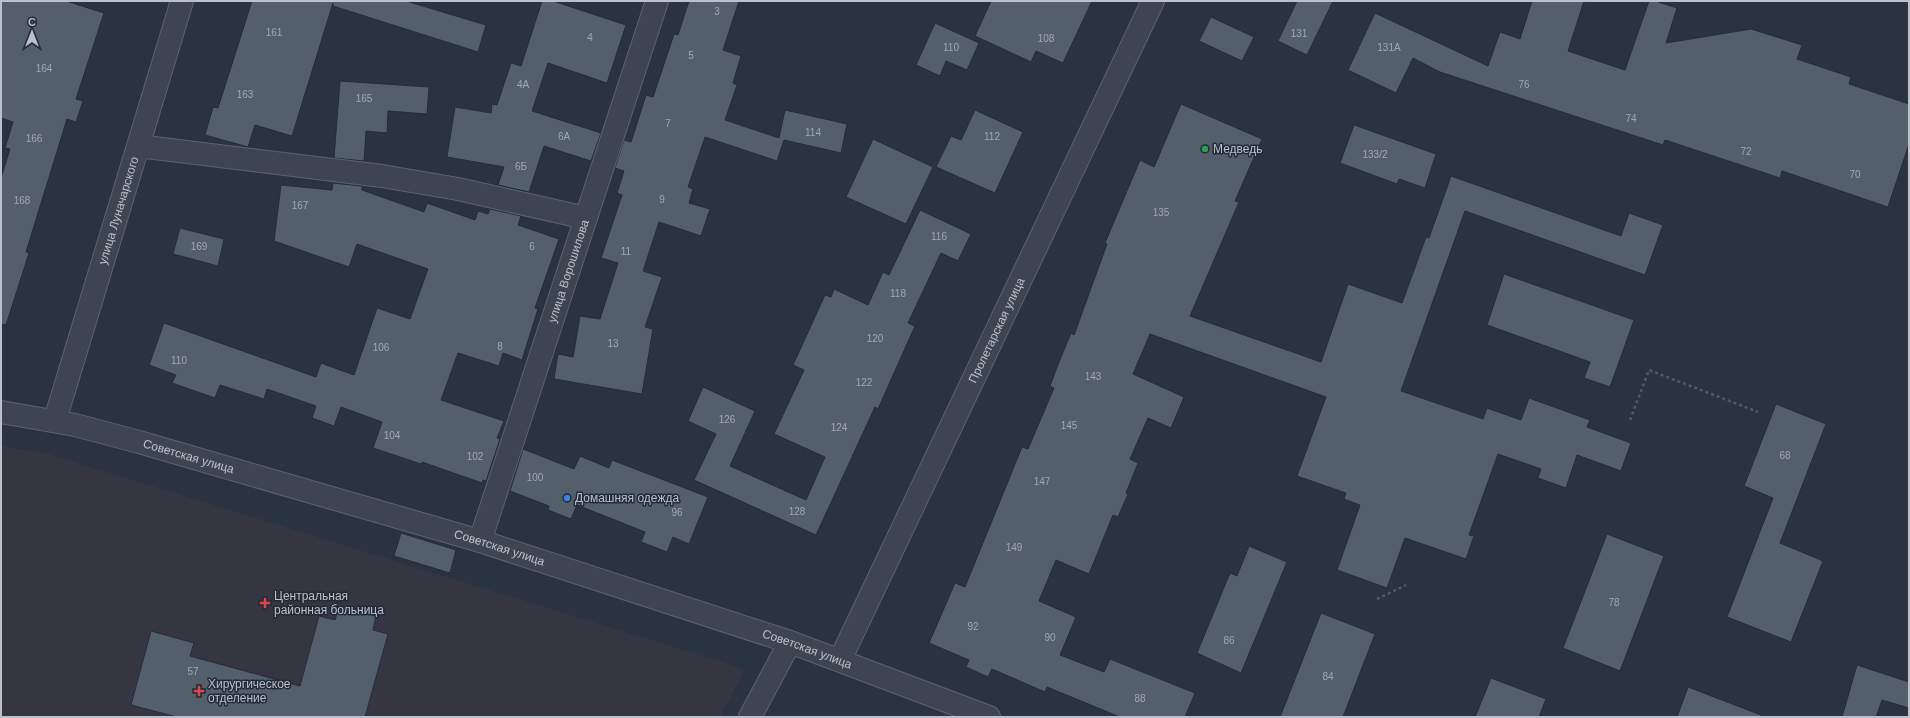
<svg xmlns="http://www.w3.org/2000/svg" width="1910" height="718" font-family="Helvetica,sans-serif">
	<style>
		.medical { fill: #363542 }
		.building { fill: #535f6b; stroke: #242d38 }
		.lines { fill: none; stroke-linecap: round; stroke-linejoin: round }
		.minor-casing { stroke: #5b646e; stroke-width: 24 }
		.path { stroke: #4c5f60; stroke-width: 2.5; stroke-dasharray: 3 3; stroke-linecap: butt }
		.minor { stroke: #3d4650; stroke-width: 22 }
		.leisure-dot { fill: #2e9e5b; stroke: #222b36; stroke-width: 1.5 }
		.shop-dot { fill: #3f7fe0; stroke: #222b36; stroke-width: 1.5 }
		.health-dot { fill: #e0444e; stroke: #222b36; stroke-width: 1.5 }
		.labels { text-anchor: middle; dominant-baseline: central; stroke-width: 3; stroke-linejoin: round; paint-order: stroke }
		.number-label { font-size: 10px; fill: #a0a8b2 }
		.poi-label { font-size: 12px; fill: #bac1ca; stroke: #222b36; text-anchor: start }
		.street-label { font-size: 12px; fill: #bac1ca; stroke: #222b36 }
	</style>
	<rect width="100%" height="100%" fill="#293440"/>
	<path class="medical" d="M 1,446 L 45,453 L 745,669 L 720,717 L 1,717 Z"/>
	<path class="building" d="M 1,1 L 66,1 L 104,13 L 76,99 L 83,101 L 76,122 L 67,119 L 26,252 L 29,253 L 6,325 L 1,324 L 1,178 L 10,149 L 5,148 L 13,122 L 1,118 Z
		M 252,1 L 406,1 L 486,25 L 478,52 L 333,6 L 333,3 L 292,136 L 255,125 L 248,147 L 205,135 L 213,107 L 218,108 Z
		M 542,1 L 553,1 L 626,25 L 607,83 L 548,63 L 532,111 L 601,133 L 591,161 L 544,146 L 529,192 L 498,185 L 504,167 L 447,157 L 455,107 L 491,113 L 492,104 L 497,105 L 511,63 L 521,66 Z
		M 689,1 L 739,1 L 723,50 L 741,56 L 733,83 L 737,85 L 725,120 L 779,138 L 785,110 L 847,124 L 841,153 L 784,140 L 777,161 L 705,137 L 688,187 L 693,189 L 689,203 L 710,209 L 701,236 L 659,222 L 643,271 L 662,277 L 645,327 L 653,329 L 642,394 L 554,379 L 558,354 L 573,357 L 580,316 L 600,319 L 618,263 L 601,258 L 622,195 L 617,193 L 624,171 L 615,168 L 624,140 L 631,142 L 646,95 L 653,97 L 674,34 L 678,35 Z
		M 991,1 L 1092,1 L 1063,63 L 1036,51 L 1031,62 L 975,36 Z
		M 1297,1 L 1333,1 L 1307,55 L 1278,41 Z
		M 1532,1 L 1584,1 L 1568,51 L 1625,70 L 1649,1 L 1655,1 L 1677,8 L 1666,43 L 1751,29 L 1802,45 L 1797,59 L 1851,77 L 1849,84 L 1909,104 L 1909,144 L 1888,207 L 1782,171 L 1780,178 L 1665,140 L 1663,145 L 1440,72 L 1413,58 L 1396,93 L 1348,70 L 1375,13 L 1488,66 L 1500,32 L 1520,39 Z
		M 1211,17 L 1254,37 L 1242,61 L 1199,41 Z
		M 935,23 L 979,43 L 967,70 L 946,61 L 940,76 L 916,65 Z
		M 340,81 L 429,87 L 427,114 L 388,111 L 387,133 L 366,131 L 364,161 L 334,158 Z
		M 1181,104 L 1262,139 L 1235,201 L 1239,202 L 1190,316 L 1321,362 L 1348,284 L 1402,303 L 1426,237 L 1429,238 L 1451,176 L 1621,236 L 1629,213 L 1663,225 L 1645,275 L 1465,211 L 1401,391 L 1483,419 L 1487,408 L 1521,420 L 1529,398 L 1590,420 L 1587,427 L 1631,443 L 1621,471 L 1577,455 L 1566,488 L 1538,478 L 1541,469 L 1498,454 L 1469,535 L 1474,536 L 1466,559 L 1405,538 L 1387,588 L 1337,570 L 1360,505 L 1344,499 L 1346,493 L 1297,476 L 1326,397 L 1150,334 L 1133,374 L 1184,397 L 1171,428 L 1148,418 L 1130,459 L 1138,463 L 1126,493 L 1128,494 L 1118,517 L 1113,515 L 1089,574 L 1056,560 L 1039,601 L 1076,617 L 1060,655 L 1104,672 L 1110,659 L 1195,693 L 1185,717 L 1120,717 L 1047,687 L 1045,692 L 992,669 L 988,677 L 966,667 L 969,660 L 929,643 L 955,583 L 965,587 L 1022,447 L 1028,449 L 1054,388 L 1050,386 L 1057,367 L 1071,333 L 1074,335 L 1107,244 L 1105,243 L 1140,160 L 1154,167 Z
		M 975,110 L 1023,132 L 995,193 L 936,167 L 951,136 L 961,140 Z
		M 1354,125 L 1436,154 L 1425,188 L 1399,179 L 1397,184 L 1340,163 Z
		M 873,139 L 933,167 L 906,224 L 846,197 Z
		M 333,183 L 362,186 L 362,190 L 424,212 L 427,203 L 475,220 L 478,211 L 488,214 L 490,209 L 521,216 L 518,225 L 559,239 L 535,308 L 538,309 L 522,360 L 503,353 L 499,366 L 458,353 L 441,400 L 504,421 L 497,438 L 500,439 L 486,481 L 483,480 L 482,483 L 422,462 L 421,464 L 373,448 L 382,422 L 341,407 L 334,426 L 312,418 L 316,406 L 267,389 L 264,399 L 220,385 L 215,398 L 172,383 L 176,375 L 149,365 L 164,323 L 316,377 L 321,363 L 354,375 L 377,308 L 410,319 L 428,269 L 357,244 L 349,267 L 274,241 L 281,185 L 332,190 Z
		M 920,210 L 971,234 L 958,261 L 941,253 L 908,323 L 915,326 L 878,409 L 875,407 L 816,535 L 694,480 L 716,434 L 688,421 L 703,387 L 755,411 L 730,466 L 806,500 L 825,457 L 774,434 L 804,370 L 793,365 L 825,295 L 831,297 L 834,289 L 868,305 L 883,272 L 889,275 Z
		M 180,228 L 224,239 L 218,266 L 173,254 Z
		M 1504,274 L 1634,320 L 1610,387 L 1584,378 L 1590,362 L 1487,325 Z
		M 1776,404 L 1826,424 L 1780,543 L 1823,561 L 1791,642 L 1727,617 L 1773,498 L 1744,486 Z
		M 523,449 L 574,469 L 580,456 L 609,468 L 612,460 L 708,497 L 689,544 L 673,537 L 667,552 L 641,542 L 645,532 L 577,505 L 571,519 L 548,510 L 549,506 L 510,491 Z
		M 401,533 L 456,550 L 450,573 L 394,556 Z
		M 1607,534 L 1664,556 L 1620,671 L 1563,648 Z
		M 1249,546 L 1287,562 L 1241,673 L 1197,653 L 1230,573 L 1237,576 Z
		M 339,606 L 376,616 L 373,630 L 388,634 L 365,717 L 177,717 L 131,705 L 151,631 L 194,643 L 190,656 L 300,686 L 319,616 L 335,620 Z
		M 1321,613 L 1375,634 L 1343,717 L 1280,717 Z
		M 1857,665 L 1909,682 L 1909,708 L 1882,700 L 1876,717 L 1842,717 Z
		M 1491,678 L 1546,699 L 1539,717 L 1475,717 Z
		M 1688,687 L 1761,715 L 1761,717 L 1677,717 Z"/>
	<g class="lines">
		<g class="minor-casing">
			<g id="minor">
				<path d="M 138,146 L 382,176 L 458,189 L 586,218"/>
				<path id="s1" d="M 1,412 L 75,425 L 139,442 L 480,541 L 790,642 L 989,717"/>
				<path id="s2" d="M 55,420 L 182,1"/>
				<path id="s3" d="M 480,541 L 657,1"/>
				<path id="s4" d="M 840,660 L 1153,1"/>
				<path d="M 750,717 L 790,642"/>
			</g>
		</g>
		<path class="path" d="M 1630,420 L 1649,370 L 1758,412
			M 1377,599 L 1406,585"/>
		<use href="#minor" class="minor"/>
	</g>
	<circle class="leisure-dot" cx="1205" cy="149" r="4"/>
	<circle class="shop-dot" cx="567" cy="498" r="4"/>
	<g class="health-dot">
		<path d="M263 597h4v4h4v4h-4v4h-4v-4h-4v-4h4z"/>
		<path d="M197 685h4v4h4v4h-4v4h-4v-4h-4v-4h4z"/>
	</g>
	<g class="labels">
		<g class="number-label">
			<text x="717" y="11">3</text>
			<text x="274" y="32">161</text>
			<text x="1299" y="33">131</text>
			<text x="590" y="37">4</text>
			<text x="1046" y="38">108</text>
			<text x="951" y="47">110</text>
			<text x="1389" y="47">131А</text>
			<text x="691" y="55">5</text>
			<text x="44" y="68">164</text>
			<text x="523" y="84">4А</text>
			<text x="1524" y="84">76</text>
			<text x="245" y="94">163</text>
			<text x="364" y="98">165</text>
			<text x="1631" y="118">74</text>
			<text x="668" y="123">7</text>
			<text x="813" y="132">114</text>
			<text x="564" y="136">6А</text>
			<text x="992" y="136">112</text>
			<text x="34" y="138">166</text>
			<text x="1746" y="151">72</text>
			<text x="1375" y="154">133/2</text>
			<text x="521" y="166">6Б</text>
			<text x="1855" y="174">70</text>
			<text x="662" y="199">9</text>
			<text x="22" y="200">168</text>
			<text x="300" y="205">167</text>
			<text x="1161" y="212">135</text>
			<text x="939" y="236">116</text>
			<text x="199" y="246">169</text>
			<text x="532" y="246">6</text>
			<text x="626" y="251">11</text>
			<text x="898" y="293">118</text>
			<text x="875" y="338">120</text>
			<text x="613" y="343">13</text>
			<text x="500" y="346">8</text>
			<text x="381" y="347">106</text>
			<text x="179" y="360">110</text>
			<text x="1093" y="376">143</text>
			<text x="864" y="382">122</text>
			<text x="727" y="419">126</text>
			<text x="1069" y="425">145</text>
			<text x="839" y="427">124</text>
			<text x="392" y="435">104</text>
			<text x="1785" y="455">68</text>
			<text x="475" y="456">102</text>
			<text x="535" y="477">100</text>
			<text x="1042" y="481">147</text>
			<text x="797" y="511">128</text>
			<text x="677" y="512">96</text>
			<text x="1014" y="547">149</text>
			<text x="1614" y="602">78</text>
			<text x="973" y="626">92</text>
			<text x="1050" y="637">90</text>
			<text x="1229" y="640">86</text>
			<text x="193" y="671">57</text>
			<text x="1328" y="676">84</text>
			<text x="1140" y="698">88</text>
		</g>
		<g class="poi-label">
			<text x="1213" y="149">Медведь</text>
			<text x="575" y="498">Домашняя одежда</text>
			<text x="274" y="596">Центральная<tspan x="274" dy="14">районная больница</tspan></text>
			<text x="208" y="684">Хирургическое<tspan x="208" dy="14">отделение</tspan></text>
		</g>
		<g class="street-label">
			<text stroke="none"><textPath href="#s2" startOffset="219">улица Луначарского</textPath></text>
			<text stroke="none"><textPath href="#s3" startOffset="284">улица Ворошилова</textPath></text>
			<text stroke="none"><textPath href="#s4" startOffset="365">Пролетарская улица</textPath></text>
			<text stroke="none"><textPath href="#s1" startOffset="193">Советская улица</textPath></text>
			<text stroke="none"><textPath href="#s1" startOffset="517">Советская улица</textPath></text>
			<text stroke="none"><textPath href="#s1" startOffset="841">Советская улица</textPath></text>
		</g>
	</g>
	<rect width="1910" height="718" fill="none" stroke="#bac1ca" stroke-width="4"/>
	<g transform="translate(32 32)" stroke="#222b36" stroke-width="3" paint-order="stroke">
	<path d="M0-3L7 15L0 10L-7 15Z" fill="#bac1ca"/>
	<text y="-6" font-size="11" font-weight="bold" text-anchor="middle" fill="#bac1ca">С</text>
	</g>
</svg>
